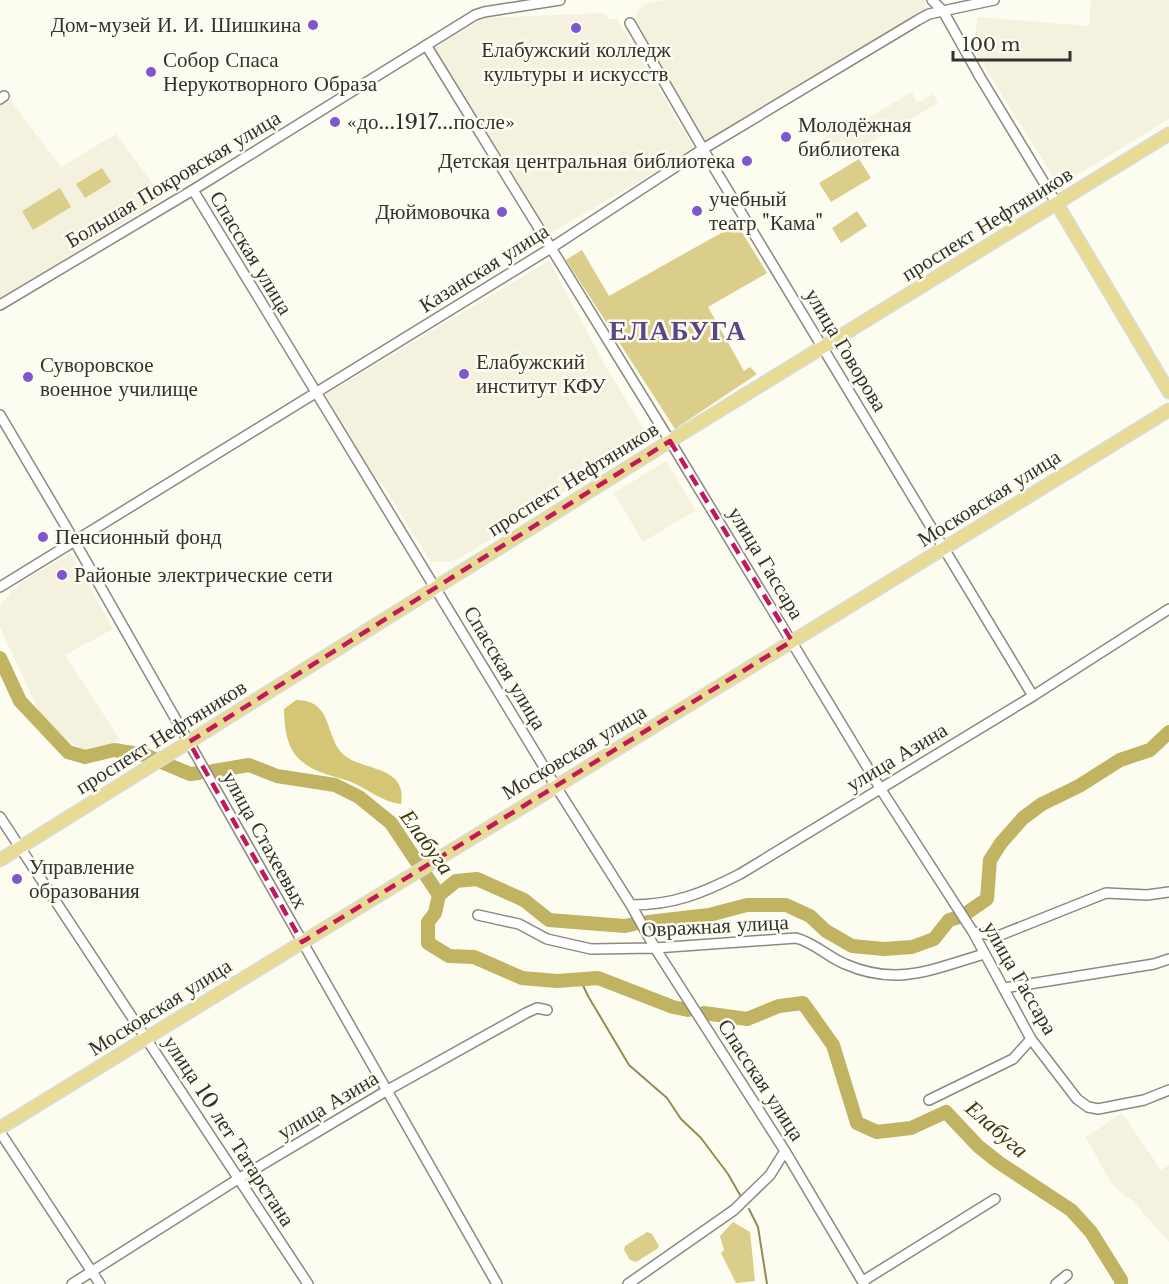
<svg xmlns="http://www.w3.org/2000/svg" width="1169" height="1284" font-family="'Libre Baskerville',serif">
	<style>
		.built { fill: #f4f1df }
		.green { fill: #dace8a }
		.forest { fill: #d4c674 }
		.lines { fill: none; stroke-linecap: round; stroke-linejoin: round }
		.stream { stroke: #958c52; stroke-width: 2 }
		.river { stroke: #c0b361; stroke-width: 14 }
		.minor-casing { stroke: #8b8a81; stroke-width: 12 }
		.major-casing { stroke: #dadad9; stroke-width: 15 }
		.minor { stroke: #fff; stroke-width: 9 }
		.major { stroke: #e8dc95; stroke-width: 12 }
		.marked { fill: none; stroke: #c2185b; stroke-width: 4.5; stroke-dasharray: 12 8; stroke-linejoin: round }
		.poi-dot { fill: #7e56cf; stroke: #fdfcf1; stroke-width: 2 }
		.labels { text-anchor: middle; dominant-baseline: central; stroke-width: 5; stroke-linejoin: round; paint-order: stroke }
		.poi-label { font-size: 21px; fill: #32322e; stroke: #fdfcf1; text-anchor: start }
		.street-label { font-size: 21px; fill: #32322e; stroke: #fdfcf1 }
		.water-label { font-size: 22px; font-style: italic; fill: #3b3511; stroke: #fdfcf1 }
		.district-label { font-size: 27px; font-weight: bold; letter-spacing: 1.5px; fill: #594785; stroke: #fdfcf1 }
	</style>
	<rect width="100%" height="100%" fill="#fdfcf1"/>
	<path class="built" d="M 669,0 L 924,0 L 928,7 L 923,12 L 707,141 L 704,141 L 636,21 L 636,14 L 643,5 L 653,2 Z
		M 1091,0 L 1169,0 L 1169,119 L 1059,186 L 972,47 L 978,17 L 1089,26 Z
		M 603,13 L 609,19 L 617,19 L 694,149 L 548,235 L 434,50 L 451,37 L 485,18 Z
		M 912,92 L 917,103 L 933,94 L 938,103 L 852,153 L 844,140 L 830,148 L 824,138 L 841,129 L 844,132 Z
		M 9,98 L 61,167 L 116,134 L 164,198 L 0,298 L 0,104 Z
		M 549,261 L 606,367 L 650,439 L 546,503 L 547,505 L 453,562 L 431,562 L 379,479 L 375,480 L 325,395 Z
		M 666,461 L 696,510 L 643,542 L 614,493 Z
		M 71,553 L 113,629 L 65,655 L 120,740 L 87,753 L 44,723 L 0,627 L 0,605 L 19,584 Z
		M 1122,1113 L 1161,1170 L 1169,1165 L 1169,1242 L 1129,1197 L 1126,1198 L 1110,1181 L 1084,1134 L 1088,1136 Z"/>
	<path class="green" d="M 859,159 L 871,178 L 831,202 L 819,183 Z
		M 102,168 L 111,182 L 85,198 L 76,184 Z
		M 60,188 L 71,207 L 33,230 L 22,211 Z
		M 857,211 L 867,226 L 841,243 L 832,228 Z
		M 737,224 L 767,273 L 708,307 L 744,371 L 750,367 L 757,374 L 675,429 L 566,260 L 582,250 L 609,296 Z
		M 733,1222 L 750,1232 L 755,1281 L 736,1283 L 721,1253 L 724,1250 L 720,1236 Z
		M 647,1232 L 652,1234 L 659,1246 L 657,1249 L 636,1262 L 630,1260 L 624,1250 L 625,1246 Z"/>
	<path class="forest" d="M 296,700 C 334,700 324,737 344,755 C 362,771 408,765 401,804 C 382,802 368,789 351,782 C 341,778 330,776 320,772 C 289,759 285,740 284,709 Z"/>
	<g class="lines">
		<path class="stream" d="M 580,979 L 588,996 L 629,1065 L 667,1098 L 681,1119 L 701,1138 L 728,1174 L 740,1195
			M 749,1209 L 758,1227 L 767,1284"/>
		<path class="river" d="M 0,658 L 20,701 L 68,752 L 85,757 L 114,750 L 145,755 L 190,774 L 199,773
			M 213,771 L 249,765 L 277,776 L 335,785 L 359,797 L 391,823 L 439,895 L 435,913 L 428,922 L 428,943 L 449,956 L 474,957 L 522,978 L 557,981 L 598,978 L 673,1007 L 688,1010
			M 439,895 L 456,881 L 477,879 L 524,900 L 549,920 L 625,926 L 634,924
			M 968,912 L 987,899 L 990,860 L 1001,843 L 1023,818 L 1042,804 L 1079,786 L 1120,760 L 1150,750 L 1169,732
			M 648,922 L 709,915 L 747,905 L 786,905 L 810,916 L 826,931 L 852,946 L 884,949 L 912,947 L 934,939 L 949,920 L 956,918
			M 704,1013 L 747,1019 L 779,1006 L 803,1003 L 833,1045 L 857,1123 L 877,1132 L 911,1128 L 946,1112 L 978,1146 L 998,1162 L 1071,1210 L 1091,1232 L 1121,1280 L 1121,1284"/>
		<g class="minor-casing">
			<path id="minor" d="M 932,0 L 943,11 L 980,77 L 1057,204
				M 630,23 L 710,161 L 1033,696
				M 426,45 L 670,441 L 880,788 L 973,932 L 1031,1039 L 1077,1099 L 1088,1107 L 1098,1109 L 1144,1100 L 1169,1090
				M 0,99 L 4,96
				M 193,190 L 555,785 L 631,905 L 655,948 L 785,1151 L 864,1284
				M 0,305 L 193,190 L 475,15 L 484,12 L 560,0
				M 0,415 L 75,542 L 497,1284
				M 0,587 L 551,248 L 703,149 L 918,20 L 929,14 L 994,0
				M 0,817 L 308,1284
				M 631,905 C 674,905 703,893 740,874 L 1033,696 L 1169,609
				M 478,915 L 519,924 L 547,939 L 591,949 L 655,948 L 796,938 C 815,943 828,957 845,964 C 897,987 933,969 984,954
				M 973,932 L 998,936 L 1106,893 L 1147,895 L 1169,892
				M 1004,988 L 1154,964 L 1169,959
				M 929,1100 L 1013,1059 L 1031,1039
				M 0,1132 L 100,1284
				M 863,1281 L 995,1199
				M 72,1284 L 238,1179 L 386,1091 L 526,1013 L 537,1008 L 547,1010
				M 628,1284 L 734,1210 L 770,1175 L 785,1151
				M 1056,1284 L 1067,1275"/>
		</g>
		<g class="major-casing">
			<path id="major" d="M 1057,204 L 1169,392
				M 0,860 L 670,441 L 1169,134
				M 0,1128 L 1169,410"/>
		</g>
		<use href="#minor" class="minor"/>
		<use href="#major" class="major"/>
	</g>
	<path class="marked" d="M 670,441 L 792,641 L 302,942 L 189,742 Z"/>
	<g class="poi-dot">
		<circle cx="313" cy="25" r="6"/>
		<circle cx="576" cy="28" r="6"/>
		<circle cx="151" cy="72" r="6"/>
		<circle cx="335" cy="122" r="6"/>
		<circle cx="786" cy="137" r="6"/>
		<circle cx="747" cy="161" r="6"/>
		<circle cx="697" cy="211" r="6"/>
		<circle cx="502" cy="212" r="6"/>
		<circle cx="464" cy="374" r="6"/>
		<circle cx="28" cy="377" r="6"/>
		<circle cx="43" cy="537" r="6"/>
		<circle cx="62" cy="575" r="6"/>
		<circle cx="17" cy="879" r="6"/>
	</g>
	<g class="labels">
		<g class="poi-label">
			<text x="301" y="25" text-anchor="end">Дом-музей И. И. Шишкина</text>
			<text x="576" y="50" text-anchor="middle">Елабужский колледж<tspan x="576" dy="24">культуры и искусств</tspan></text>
			<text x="163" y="60">Собор Спаса<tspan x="163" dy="24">Нерукотворного Образа</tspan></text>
			<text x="347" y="122">«до...1917...после»</text>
			<text x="798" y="125">Молодёжная<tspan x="798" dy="24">библиотека</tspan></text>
			<text x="735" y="161" text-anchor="end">Детская центральная библиотека</text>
			<text x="709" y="199">учебный<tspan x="709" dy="24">театр "Кама"</tspan></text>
			<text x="490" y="212" text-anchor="end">Дюймовочка</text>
			<text x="476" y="362">Елабужский<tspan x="476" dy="24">институт КФУ</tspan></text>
			<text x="40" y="365">Суворовское<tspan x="40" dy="24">военное училище</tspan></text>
			<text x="55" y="537">Пенсионный фонд</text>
			<text x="74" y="575">Районые электрические сети</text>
			<text x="29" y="867">Управление<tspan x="29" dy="24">образования</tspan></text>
		</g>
		<g class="street-label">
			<text transform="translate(173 179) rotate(-31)">Большая Покровская улица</text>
			<text transform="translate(987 224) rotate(-32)">проспект Нефтяников</text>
			<text transform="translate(251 253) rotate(59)">Спасская улица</text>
			<text transform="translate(484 268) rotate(-32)">Казанская улица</text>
			<text transform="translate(846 350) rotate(59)">улица Говорова</text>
			<text transform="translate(573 479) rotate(-32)">проспект Нефтяников</text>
			<text transform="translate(989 498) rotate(-32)">Московская улица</text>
			<text transform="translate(766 563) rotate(59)">улица Гассара</text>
			<text transform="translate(505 668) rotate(59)">Спасская улица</text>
			<text transform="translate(161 737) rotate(-32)">проспект Нефтяников</text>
			<text transform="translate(574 752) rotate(-31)">Московская улица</text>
			<text transform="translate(897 757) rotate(-31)">улица Азина</text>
			<text transform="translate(265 840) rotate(61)">улица Стахеевых</text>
			<text transform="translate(715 926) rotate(-3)">Овражная улица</text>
			<text transform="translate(1020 978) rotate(60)">улица Гассара</text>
			<text transform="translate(160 1007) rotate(-32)">Московская улица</text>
			<text transform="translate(761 1080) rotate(57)">Спасская улица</text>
			<text transform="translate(328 1105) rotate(-31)">улица Азина</text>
			<text transform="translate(229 1131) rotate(57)">улица 10 лет Татарстана</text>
		</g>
		<g class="water-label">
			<text transform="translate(427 842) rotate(54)">Елабуга</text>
			<text transform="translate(997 1129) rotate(41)">Елабуга</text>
		</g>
		<g class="district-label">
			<text x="678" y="330">ЕЛАБУГА</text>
		</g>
	</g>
	<path d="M953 51v9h117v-9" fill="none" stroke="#32322e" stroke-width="3"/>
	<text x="962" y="51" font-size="18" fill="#32322e" stroke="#fdfcf1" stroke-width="4.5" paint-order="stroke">100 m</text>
</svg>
